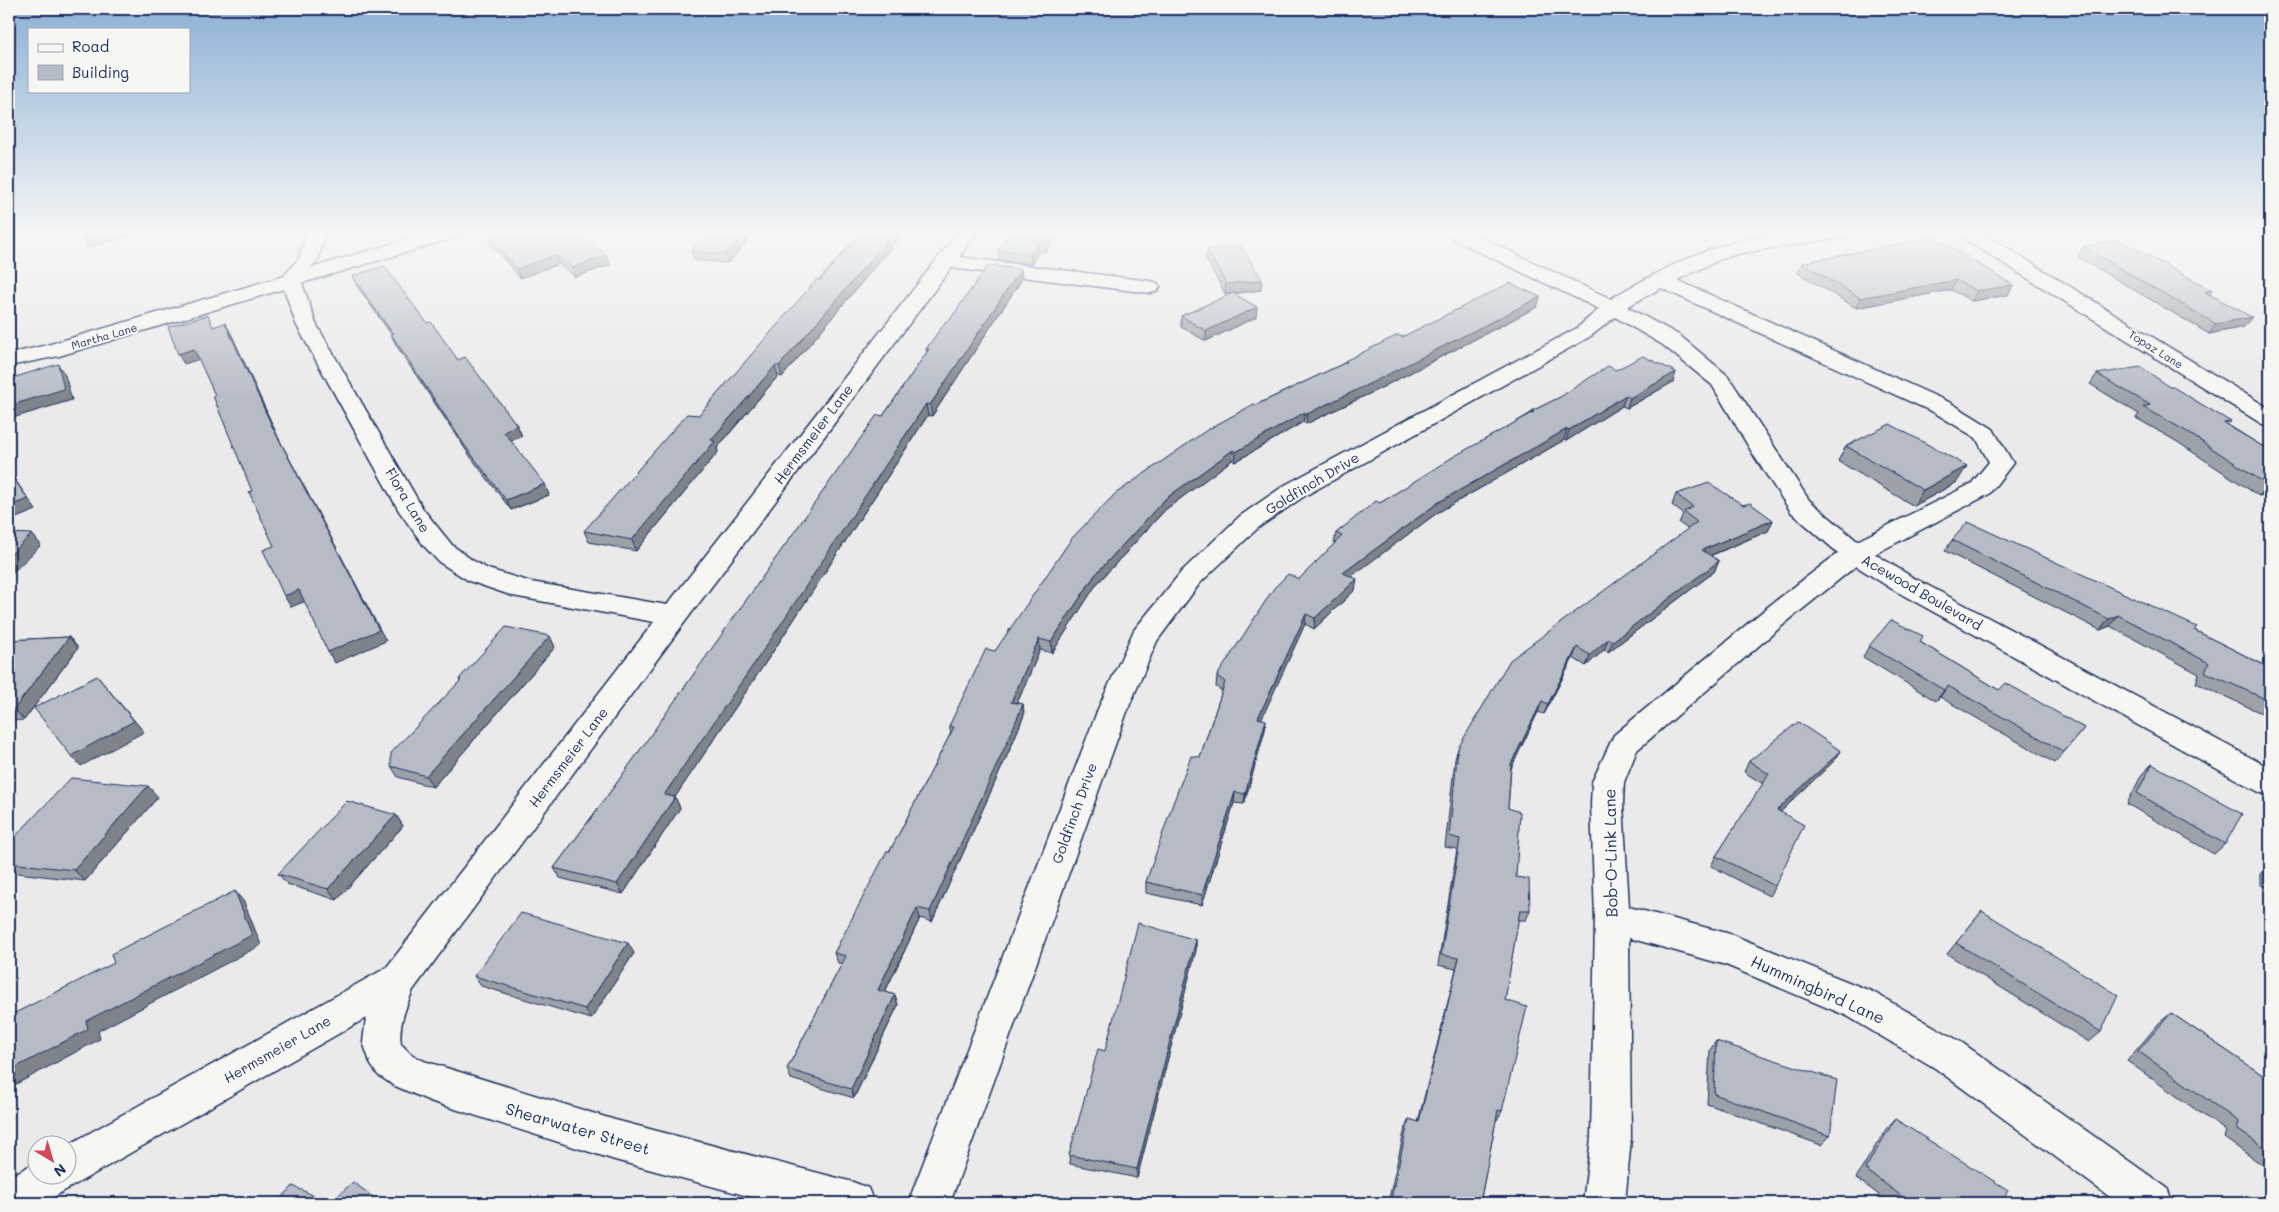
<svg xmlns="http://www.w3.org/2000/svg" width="2279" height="1212" font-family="Mali,sans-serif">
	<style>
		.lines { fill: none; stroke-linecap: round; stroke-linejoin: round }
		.minor-casing { stroke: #1b2f5e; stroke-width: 3 }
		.minor { fill: #f6f6f2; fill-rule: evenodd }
		.wall { fill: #9da1aa; stroke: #1b2f5e }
		.shaded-wall { fill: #7f838b; stroke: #1b2f5e }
		.building { fill: #b6bbc6; stroke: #1b2f5e }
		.labels { text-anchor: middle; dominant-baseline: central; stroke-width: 4; stroke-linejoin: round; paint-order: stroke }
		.far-street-label { font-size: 11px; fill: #1b2f5e; stroke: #f6f6f2 }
		.street-label { font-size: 14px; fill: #1b2f5e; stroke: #f6f6f2 }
		.near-street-label { font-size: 16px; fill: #1b2f5e; stroke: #f6f6f2 }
	</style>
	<rect width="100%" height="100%" fill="#e9eae9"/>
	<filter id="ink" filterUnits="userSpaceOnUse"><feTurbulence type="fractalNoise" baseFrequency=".02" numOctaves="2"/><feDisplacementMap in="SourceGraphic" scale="10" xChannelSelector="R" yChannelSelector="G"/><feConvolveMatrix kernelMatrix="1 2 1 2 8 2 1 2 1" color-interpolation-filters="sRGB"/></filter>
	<g filter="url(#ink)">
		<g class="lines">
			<g class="minor-casing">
				<path id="minor" d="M 307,231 L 326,231 L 318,259 L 311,268 L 435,231 L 466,231 L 464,235 L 302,283 L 316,324 L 423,509 L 452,545 L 472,560 L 488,569 L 531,582 L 667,605 L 959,231 L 978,231 L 959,257 L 1150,281 L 1157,283 L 1160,287 L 1157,291 L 1150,293 L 951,268 L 684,623 L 413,990 C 406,1007 398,1025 401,1044 L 411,1054 L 424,1061 L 615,1120 L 853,1182 L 868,1188 L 874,1203 L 774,1203 L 615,1160 L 430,1101 L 393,1085 L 378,1075 L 371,1065 L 363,1042 L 366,1018 L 43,1203 L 9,1203 L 9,1177 L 38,1161 L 38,1174 L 68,1174 L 68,1145 L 386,968 L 654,622 L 513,596 L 469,581 L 439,562 L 424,546 L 399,511 L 296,324 L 284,289 L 59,356 L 9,366 L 9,354 L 47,345 L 284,276 L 299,258 Z
					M 1442,231 L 1467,231 L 1611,299 L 1620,293 C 1648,278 1676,262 1706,251 C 1753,234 1805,231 1854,231 L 1852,235 L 1845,237 L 1741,253 L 1721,259 L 1677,280 L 1951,403 L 1993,429 L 2013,463 L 1989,494 L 1875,554 L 1912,577 L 2270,768 L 2270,796 L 2259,792 L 1892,589 L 1856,566 L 1789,620 L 1637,750 L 1624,782 L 1623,804 L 1629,907 L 1730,934 L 1873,992 L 1961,1042 L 2167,1188 L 2173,1203 L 2118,1203 L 1935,1068 L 1847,1016 L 1726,965 L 1629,938 L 1631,1138 L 1625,1203 L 1583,1203 L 1591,1138 L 1595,918 L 1591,804 L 1592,782 L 1614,735 L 1769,606 L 1838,553 L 1791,512 L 1756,459 L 1712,385 L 1663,345 L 1615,317 L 1591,336 L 1303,497 L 1258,528 L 1200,583 L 1157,641 L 1128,709 L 950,1203 L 908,1203 L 1098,709 L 1134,630 L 1182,571 L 1240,516 L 1285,485 L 1577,328 L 1599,309 L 1444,235 ZM 1661,288 L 1935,413 L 1976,438 L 1989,462 L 1971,484 L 1857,541 L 1809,500 L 1728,376 L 1679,335 L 1627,307 Z
					M 1956,231 L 1979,231 L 2270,409 L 2270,426 L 2262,424 L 1958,235 Z"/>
			</g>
			<use href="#minor" class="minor"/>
		</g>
		<path class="wall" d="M 756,231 L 728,263 L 694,260 L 691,251 Z
			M 860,231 L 905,231 L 782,377 L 778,376 L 717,448 L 718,452 L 636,551 L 589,542 L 584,531 L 699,415 L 860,234 Z
			M 1060,231 L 1045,252 L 1039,251 L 1031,264 L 999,260 L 998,250 Z
			M 488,236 L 579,238 L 610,265 L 575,277 L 559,264 L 520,278 L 492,245 Z
			M 2083,247 L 2212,290 L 2210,294 L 2244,327 L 2209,334 L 2078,257 Z
			M 1207,250 L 1262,280 L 1261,290 L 1233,294 L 1256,317 L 1206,341 L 1181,327 L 1181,316 L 1232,294 L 1225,294 L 1206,259 Z
			M 1802,263 L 2013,285 L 2008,295 L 1972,301 L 1951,290 L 1856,308 L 1798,273 Z
			M 352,276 L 427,323 L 458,360 L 517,425 L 522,436 L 511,441 L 549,495 L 511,510 L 470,456 L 396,345 L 391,334 L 357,286 Z
			M 1022,279 L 932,416 L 928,415 L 774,650 L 675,797 L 680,808 L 623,894 L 560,878 L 554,868 L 616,784 L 883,416 L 927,352 L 926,349 L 949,321 Z
			M 1540,297 L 1537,307 L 1375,391 L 1306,424 L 1303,422 L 1235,462 L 1232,460 L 1165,510 L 1096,585 L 1052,653 L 1040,650 L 1017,703 L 1023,704 L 1024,715 L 1010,749 L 932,922 L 920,918 L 885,992 L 895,995 L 898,1005 L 854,1098 L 791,1079 L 787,1069 L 842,964 L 838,963 L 834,953 L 890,851 L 951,733 L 949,726 L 995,651 L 1256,405 L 1344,363 L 1345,361 L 1402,337 Z
			M 1616,370 L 1676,372 L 1673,382 L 1627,408 L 1622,406 L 1566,441 L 1564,440 L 1437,513 L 1351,576 L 1355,590 L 1314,629 L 1305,624 L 1261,719 L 1265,730 L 1244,804 L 1234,803 L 1202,905 L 1146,893 L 1146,882 L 1200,757 L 1222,691 L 1216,687 L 1217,676 L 1299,579 L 1334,544 L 1336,533 L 1380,503 L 1531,413 L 1532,411 Z
			M 2097,374 L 2170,387 L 2228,425 L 2270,451 L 2270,493 L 2259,496 L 2176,441 L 2136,418 L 2139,414 L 2090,384 Z
			M 1846,446 L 1957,482 L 1914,506 L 1838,461 Z
			M 1676,494 L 1743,505 L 1773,520 L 1768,531 L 1710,556 L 1719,561 L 1714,572 L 1608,652 L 1604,650 L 1586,666 L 1573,658 L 1544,714 L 1538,712 L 1511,768 L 1508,808 L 1516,877 L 1530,910 L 1526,920 L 1518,920 L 1505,1000 L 1502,1111 L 1497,1120 L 1496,1120 L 1480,1203 L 1388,1203 L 1405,1128 L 1409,1119 L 1418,1122 L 1456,969 L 1438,965 L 1457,849 L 1445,847 L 1455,759 L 1458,748 L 1688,529 L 1679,523 L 1683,514 L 1672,505 Z
			M 1952,540 L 2194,630 L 2270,668 L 2270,717 L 2196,683 L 2199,674 L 2110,626 L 2100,630 L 1945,551 Z
			M 69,637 L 78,648 L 24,720 L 9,721 L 9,640 Z
			M 1920,642 L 1999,690 L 2084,728 L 2055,763 L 1940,697 L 1936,701 L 1863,657 L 1869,646 Z
			M 555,647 L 433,787 L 398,777 L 391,766 L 460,681 L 459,679 Z
			M 1841,751 L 1834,761 L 1780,812 L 1775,886 L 1769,896 L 1711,866 L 1716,856 L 1763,784 L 1744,772 L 1749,761 Z
			M 2152,764 L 2225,844 L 2214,854 L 2127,804 L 2142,774 Z
			M 158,797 L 85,881 L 9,872 L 9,843 Z
			M 396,815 L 403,826 L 337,900 L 287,884 L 278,874 Z
			M 2270,864 L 2270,890 L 2261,885 L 2261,874 Z
			M 1982,911 L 2101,1032 L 2089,1042 L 1947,954 Z
			M 1196,940 L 1196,950 L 1137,1178 L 1070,1164 L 1069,1155 Z
			M 634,953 L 591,1019 L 481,986 L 474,976 Z
			M 2171,1013 L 2270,1080 L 2270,1162 L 2264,1166 L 2224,1138 L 2226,1131 L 2127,1061 L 2159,1023 Z
			M 1716,1041 L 1830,1136 L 1821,1145 L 1707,1104 L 1710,1050 Z
			M 1895,1119 L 2002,1203 L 1890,1203 L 1856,1178 L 1886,1129 Z"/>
		<path class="shaded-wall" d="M 84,231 L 129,231 L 131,236 L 87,247 L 78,233 Z
			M 746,231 L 756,231 L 728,263 L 726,254 Z
			M 896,231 L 905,231 L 782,377 L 779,366 Z
			M 1053,231 L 1060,231 L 1045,252 L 1045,242 Z
			M 1039,242 L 1039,251 L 1031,264 L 1030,254 Z
			M 556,255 L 559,264 L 520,278 L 517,269 Z
			M 607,255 L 610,265 L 575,277 L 572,268 Z
			M 1021,269 L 1022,279 L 932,416 L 930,405 Z
			M 1262,280 L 1261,290 L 1225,294 L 1226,284 Z
			M 1956,280 L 1951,290 L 1856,308 L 1860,298 Z
			M 2013,285 L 2008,295 L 1972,301 L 1977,291 Z
			M 1540,297 L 1537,307 L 1375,391 L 1306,424 L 1307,414 Z
			M 1257,307 L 1256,317 L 1206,341 L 1206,331 Z
			M 2252,317 L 2244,327 L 2209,334 L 2216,324 Z
			M 225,323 L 231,333 L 279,439 L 386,641 L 335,663 L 328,652 L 273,428 Z
			M 194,349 L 200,359 L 184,364 L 178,354 Z
			M 58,364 L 65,375 L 72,400 L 9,419 L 9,406 Z
			M 775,366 L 778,376 L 717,448 L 718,452 L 636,551 L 632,540 L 711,440 Z
			M 1676,372 L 1673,382 L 1627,408 L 1630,398 Z
			M 1626,395 L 1622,406 L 1566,441 L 1569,430 Z
			M 926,404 L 928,415 L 774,650 L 669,806 L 664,795 Z
			M 1305,412 L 1303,422 L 1235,462 L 1236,452 Z
			M 517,425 L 522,436 L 509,442 L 504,432 Z
			M 1567,429 L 1564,440 L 1437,513 L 1341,584 L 1343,573 L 1439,502 Z
			M 1233,450 L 1232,460 L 1165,510 L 1096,585 L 1052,653 L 1051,642 L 1095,575 L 1165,499 Z
			M 1967,466 L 1957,482 L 1914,506 L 1923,490 Z
			M 9,471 L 36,510 L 9,521 Z
			M 545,484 L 549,495 L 511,510 L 506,500 Z
			M 2270,484 L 2270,493 L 2259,496 L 2268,485 Z
			M 1773,520 L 1768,531 L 1697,561 L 1702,550 Z
			M 32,534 L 41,545 L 9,576 L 9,556 Z
			M 1719,561 L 1714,572 L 1608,652 L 1613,641 Z
			M 1357,579 L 1355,590 L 1314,629 L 1315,618 Z
			M 299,590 L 306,601 L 291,607 L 284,596 Z
			M 1306,614 L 1305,624 L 1257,729 L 1258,718 Z
			M 2118,615 L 2110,626 L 2100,630 L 2109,619 Z
			M 550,636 L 555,647 L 433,787 L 426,776 Z
			M 69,637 L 78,648 L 24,720 L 14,709 Z
			M 1039,639 L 1040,650 L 1013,713 L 1011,702 Z
			M 1608,639 L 1604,650 L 1586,666 L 1590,655 Z
			M 1577,647 L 1573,658 L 1544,714 L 1548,704 Z
			M 97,676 L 144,732 L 81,766 L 71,756 Z
			M 1948,686 L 1940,697 L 1936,701 L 1944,690 Z
			M 1542,701 L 1538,712 L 1508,775 L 1511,764 Z
			M 1023,704 L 1024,715 L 1010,749 L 932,922 L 930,911 Z
			M 1266,720 L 1265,730 L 1244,804 L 1245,794 Z
			M 1841,751 L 1834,761 L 1771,821 L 1777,810 Z
			M 148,786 L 158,797 L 85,881 L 74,870 Z
			M 1235,792 L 1234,803 L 1202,905 L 1202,895 Z
			M 675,797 L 680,808 L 623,894 L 617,884 Z
			M 396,815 L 403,826 L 337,900 L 328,889 Z
			M 235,891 L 244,902 L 261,945 L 98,1031 L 100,1039 L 9,1088 L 9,1071 L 86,1021 Z
			M 917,908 L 920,918 L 881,1000 L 878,990 Z
			M 1196,940 L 1196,950 L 1137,1178 L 1137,1169 Z
			M 628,943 L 634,953 L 591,1019 L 585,1009 Z
			M 895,995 L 898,1005 L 854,1098 L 851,1089 Z"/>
		<path class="building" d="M 503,231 L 572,231 L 579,238 L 583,237 L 607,255 L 572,268 L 556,255 L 517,269 L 488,236 Z
			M 710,231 L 746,231 L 726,254 L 691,251 Z
			M 862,231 L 896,231 L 779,366 L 775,366 L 711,440 L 715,441 L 632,540 L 584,531 L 687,414 L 699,415 L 817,279 L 820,280 Z
			M 1013,231 L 1053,231 L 1045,242 L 1039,242 L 1030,254 L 998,250 Z
			M 1934,237 L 2013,285 L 1977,291 L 1956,280 L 1860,298 L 1802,263 Z
			M 2119,240 L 2212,290 L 2205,292 L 2252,317 L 2216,324 L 2083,247 Z
			M 1241,246 L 1262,280 L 1226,284 L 1207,250 Z
			M 988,265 L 1021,269 L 930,405 L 926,404 L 771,639 L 664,795 L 675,797 L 617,884 L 554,868 L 616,784 L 877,415 L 883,416 L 929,349 L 926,349 L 946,321 L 949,321 Z
			M 384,266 L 427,323 L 431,322 L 458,360 L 465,357 L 517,425 L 504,432 L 545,484 L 506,500 L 465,446 L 391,334 L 393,334 L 352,276 Z
			M 1510,283 L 1540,297 L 1377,380 L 1307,414 L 1305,412 L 1236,452 L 1233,450 L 1165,499 L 1095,575 L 1051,642 L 1039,639 L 1011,702 L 1023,704 L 1009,738 L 930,911 L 917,908 L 878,990 L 895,995 L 851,1089 L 787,1069 L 846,956 L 834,953 L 887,851 L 890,851 L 954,727 L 949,726 L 986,649 L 995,651 L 1072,538 L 1115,494 L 1207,430 L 1254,404 L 1256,405 L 1347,362 L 1345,361 L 1398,335 L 1402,337 Z
			M 1233,293 L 1257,307 L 1206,331 L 1181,316 Z
			M 208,315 L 213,327 L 225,323 L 273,428 L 379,630 L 328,652 L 299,590 L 284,596 L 263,550 L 274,546 L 249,492 L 252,491 L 213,396 L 215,395 L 194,349 L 178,354 L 168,327 Z
			M 1643,356 L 1676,372 L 1630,398 L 1626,395 L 1569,430 L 1567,429 L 1439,502 L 1343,573 L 1357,579 L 1315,618 L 1306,614 L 1258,718 L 1266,720 L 1245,794 L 1235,792 L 1202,895 L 1146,882 L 1172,806 L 1191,756 L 1200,757 L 1225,682 L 1217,676 L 1274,588 L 1288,574 L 1299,579 L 1342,536 L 1336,533 L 1376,501 L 1380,503 L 1453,457 L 1534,412 L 1532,411 L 1560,397 L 1608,366 L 1616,370 Z
			M 58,364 L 64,389 L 9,406 L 9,379 Z
			M 2141,367 L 2170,387 L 2173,387 L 2231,422 L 2224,423 L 2270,451 L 2270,484 L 2268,485 L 2184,430 L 2143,407 L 2150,405 L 2097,374 Z
			M 1890,424 L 1967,466 L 1923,490 L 1846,446 Z
			M 9,472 L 28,499 L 9,506 Z
			M 1709,483 L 1743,505 L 1750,503 L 1773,520 L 1702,550 L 1719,561 L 1613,641 L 1608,639 L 1590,655 L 1577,647 L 1548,704 L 1542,701 L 1511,764 L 1508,808 L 1520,812 L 1516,877 L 1529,879 L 1530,910 L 1520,910 L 1505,1000 L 1527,1007 L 1502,1111 L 1498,1110 L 1480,1203 L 1465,1203 L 1464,1202 L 1463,1203 L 1390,1203 L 1409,1119 L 1419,1122 L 1459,958 L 1441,955 L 1460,839 L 1449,836 L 1458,748 L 1510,660 L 1697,522 L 1684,512 L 1693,507 L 1676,494 Z
			M 1968,522 L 2197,627 L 2194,630 L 2270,668 L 2270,701 L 2205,672 L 2209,663 L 2118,615 L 2109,619 L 1952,540 Z
			M 9,533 L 32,534 L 9,556 Z
			M 1891,620 L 1923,636 L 1920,642 L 1999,690 L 2006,683 L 2084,728 L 2064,752 L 1948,686 L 1944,690 L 1869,646 Z
			M 506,627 L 550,636 L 426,776 L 391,766 L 391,753 L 461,680 L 459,679 Z
			M 69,637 L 14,709 L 9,710 L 9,640 Z
			M 97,676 L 134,721 L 71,756 L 34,708 Z
			M 1798,722 L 1841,751 L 1777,810 L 1804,825 L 1775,886 L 1716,856 L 1769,774 L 1749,761 Z
			M 2152,764 L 2242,814 L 2225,844 L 2137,793 Z
			M 71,778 L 148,786 L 74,870 L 9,863 L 9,843 Z
			M 347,801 L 396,815 L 328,889 L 278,874 Z
			M 235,891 L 252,935 L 86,1021 L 88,1029 L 9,1071 L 9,1016 L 114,963 L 111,954 Z
			M 1982,911 L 2118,995 L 2101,1032 L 1956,943 Z
			M 521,913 L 628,943 L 585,1009 L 474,976 Z
			M 1138,923 L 1196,940 L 1137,1169 L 1069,1155 L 1098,1049 L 1105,1051 Z
			M 2171,1013 L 2270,1080 L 2270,1152 L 2237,1129 L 2239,1122 L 2138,1051 Z
			M 1716,1041 L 1837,1080 L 1830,1136 L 1714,1094 Z
			M 1895,1119 L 2008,1190 L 2002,1203 L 1911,1203 L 1865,1169 Z
			M 353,1182 L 381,1203 L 277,1203 L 293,1186 L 330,1203 Z"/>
	</g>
	<linearGradient id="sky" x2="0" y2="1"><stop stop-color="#8cb0d6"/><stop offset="0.58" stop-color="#f5f6f5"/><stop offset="1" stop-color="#f5f6f5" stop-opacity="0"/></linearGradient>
	<rect width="2279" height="401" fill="url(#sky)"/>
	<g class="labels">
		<g class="far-street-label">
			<text transform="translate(104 336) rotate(-16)">Martha Lane</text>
			<text transform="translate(2156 349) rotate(32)">Topaz Lane</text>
		</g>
		<g class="street-label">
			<text transform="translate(813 434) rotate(-53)">Hermsmeier Lane</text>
			<text transform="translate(1312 483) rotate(-31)">Goldfinch Drive</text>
			<text transform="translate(408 500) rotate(59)">Flora Lane</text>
			<text transform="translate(1922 592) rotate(30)">Acewood Boulevard</text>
			<text transform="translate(568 757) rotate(-53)">Hermsmeier Lane</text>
			<text transform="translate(1074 813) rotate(-70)">Goldfinch Drive</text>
			<text transform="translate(277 1049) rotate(-30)">Hermsmeier Lane</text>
		</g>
		<g class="near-street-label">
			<text transform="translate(1610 853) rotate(-91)">Bob-O-Link Lane</text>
			<text transform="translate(1818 989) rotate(24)">Hummingbird Lane</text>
			<text transform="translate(578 1128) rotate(16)">Shearwater Street</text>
		</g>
	</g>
	<rect width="2279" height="1212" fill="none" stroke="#f6f6f2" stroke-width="30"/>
	<rect x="15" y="15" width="2249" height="1182" fill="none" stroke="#1b2f5e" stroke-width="2" filter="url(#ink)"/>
	<rect x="28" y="28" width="162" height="65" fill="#f6f6f2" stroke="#9ea6b7"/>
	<rect x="38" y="44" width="25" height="8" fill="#f6f6f2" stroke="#9ea6b7"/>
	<text x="72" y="52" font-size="15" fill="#1b2f5e">Road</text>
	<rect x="38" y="65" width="25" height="15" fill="#b6bbc6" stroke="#9ea6b7"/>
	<text x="72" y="78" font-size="15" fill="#1b2f5e">Building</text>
	<g transform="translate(52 1160) rotate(142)"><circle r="24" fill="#f6f6f2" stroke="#9ea6b7"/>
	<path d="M0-4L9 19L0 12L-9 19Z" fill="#d1495b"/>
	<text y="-8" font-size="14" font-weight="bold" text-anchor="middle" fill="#1b2f5e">N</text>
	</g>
</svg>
